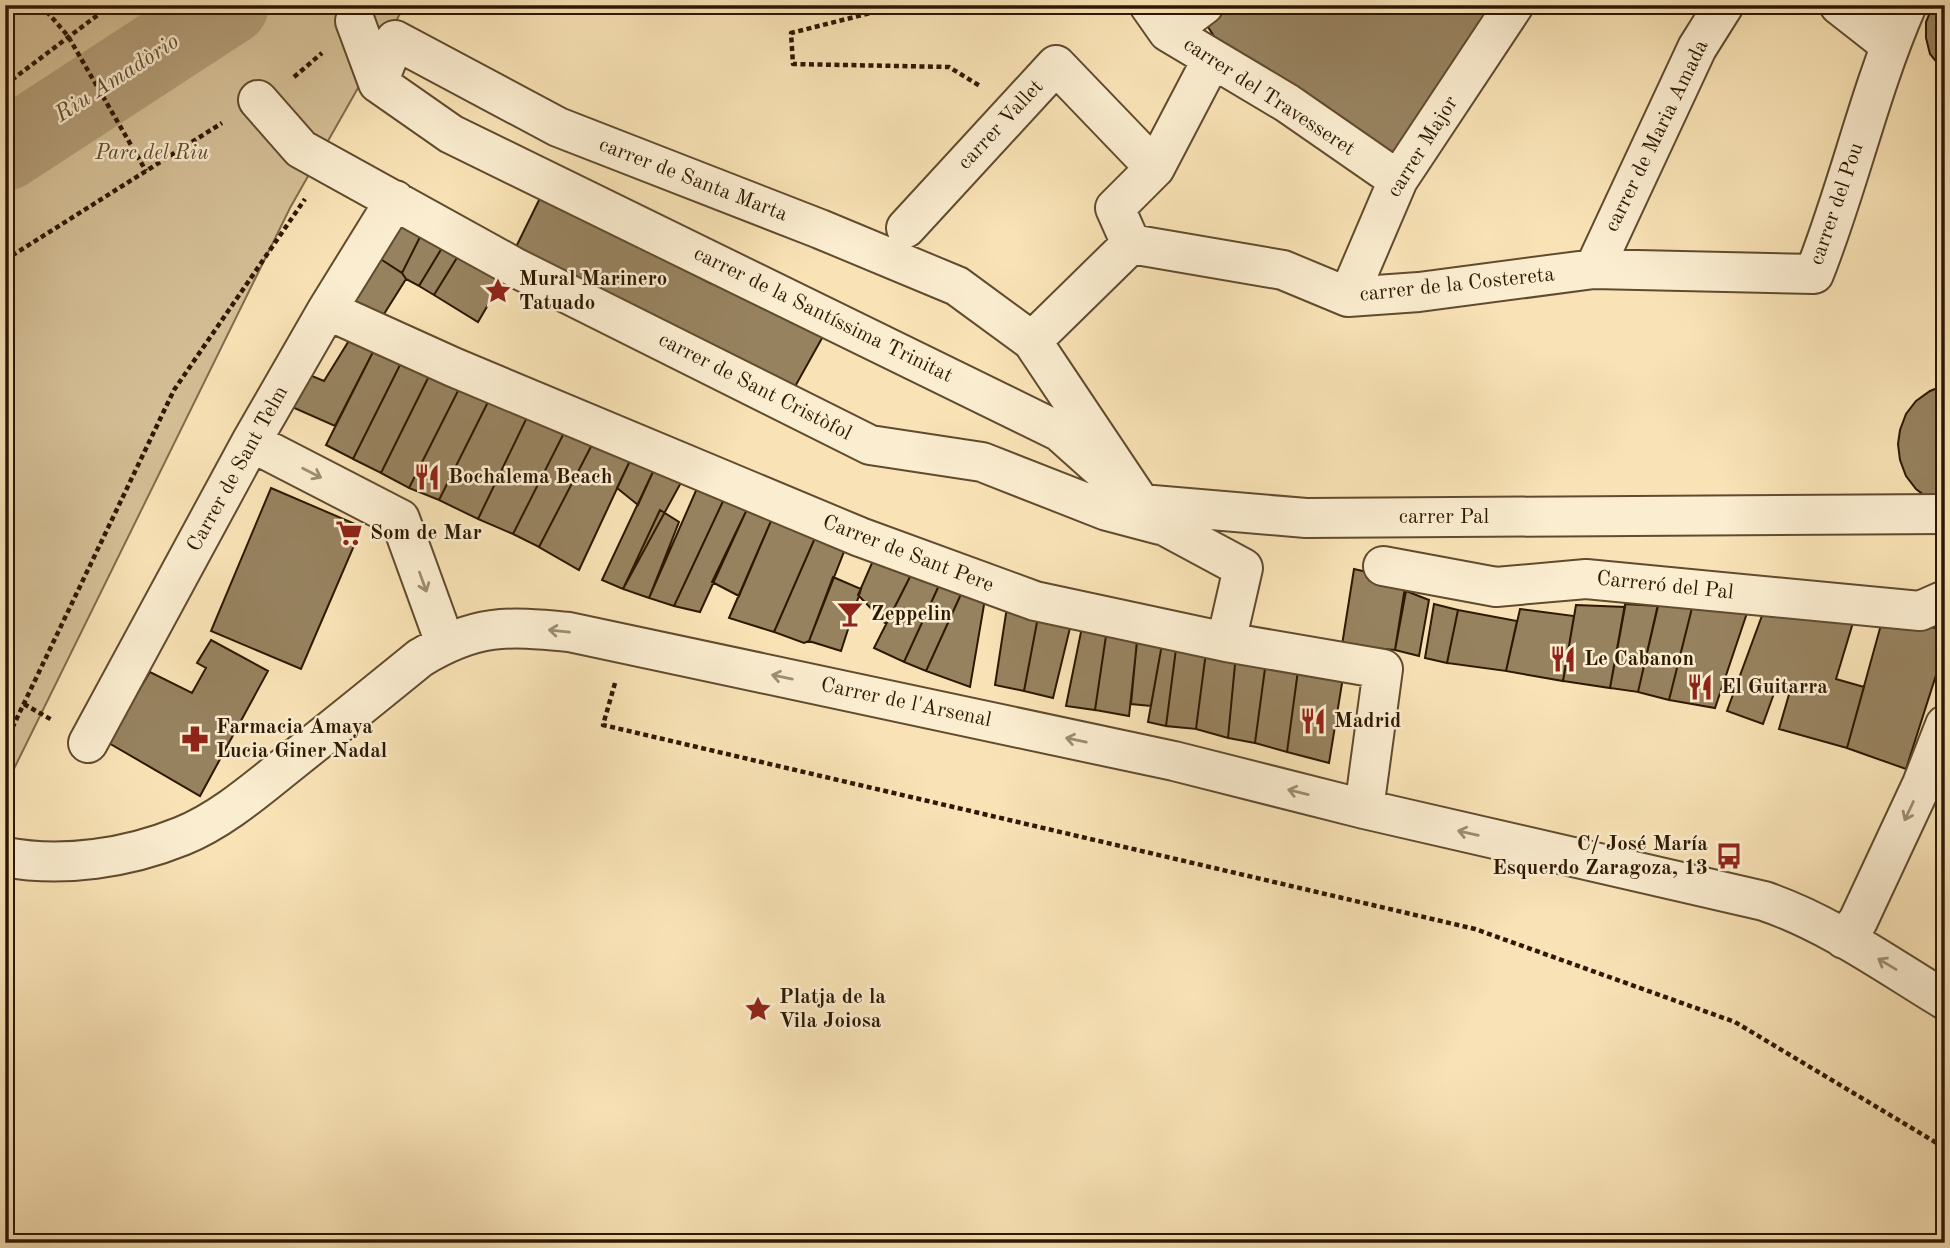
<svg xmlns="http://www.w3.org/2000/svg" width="1950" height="1248" font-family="'Old Standard TT',serif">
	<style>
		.green { fill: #d6c097; stroke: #826c4c; stroke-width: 2 }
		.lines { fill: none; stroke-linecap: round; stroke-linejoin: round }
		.river { stroke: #b49e78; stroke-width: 80 }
		.building { fill: #97825f; stroke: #2d1800; stroke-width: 2 }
		.minor-casing { stroke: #604b2e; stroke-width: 42 }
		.path { stroke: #2d1800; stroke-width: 4.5; stroke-dasharray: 5 3.5; stroke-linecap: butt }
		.minor { stroke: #fbedd0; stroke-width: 38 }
		.oneway { stroke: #9e8d72 }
		.labels { text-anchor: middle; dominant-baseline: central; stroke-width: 5; stroke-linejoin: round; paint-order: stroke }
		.street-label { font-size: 21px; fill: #2d1800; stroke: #fbedd0 }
		.park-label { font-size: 21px; font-style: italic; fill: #604a2d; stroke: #fbedd0 }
		.poi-label { font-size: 21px; font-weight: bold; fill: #2d1800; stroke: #fbedd0; text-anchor: start }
		.water-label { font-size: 23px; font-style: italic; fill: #634e30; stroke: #fbedd0 }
	</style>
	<rect width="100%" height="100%" fill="#f9e3b6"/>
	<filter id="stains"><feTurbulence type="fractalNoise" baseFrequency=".00286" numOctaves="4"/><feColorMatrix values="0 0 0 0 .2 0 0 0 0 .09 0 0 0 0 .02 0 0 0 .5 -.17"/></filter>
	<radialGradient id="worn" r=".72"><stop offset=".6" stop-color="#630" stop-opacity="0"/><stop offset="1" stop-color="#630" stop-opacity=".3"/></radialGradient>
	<path class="green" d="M 5,5 L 405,5 L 290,208 L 5,787 Z"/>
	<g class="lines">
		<path class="river" d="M 5,151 L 229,5"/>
	</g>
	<path class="building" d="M 1213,5 L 1352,6 L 1499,5 L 1389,160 L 1225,54 L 1200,14 Z
		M 1933,5 L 1945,5 L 1945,69 L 1939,65 L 1930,54 L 1926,38 L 1926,22 Z
		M 543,192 L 710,283 L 748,293 L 826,331 L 792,392 L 514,251 Z
		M 402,213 L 425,227 L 402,273 L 379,258 Z
		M 425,227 L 448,238 L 419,286 L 406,279 L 402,273 Z
		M 448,238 L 463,248 L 434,295 L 419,286 Z
		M 463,248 L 506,274 L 478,322 L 434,295 Z
		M 379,258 L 402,273 L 406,279 L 379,322 L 349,306 Z
		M 350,339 L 376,346 L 335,426 L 283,403 L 295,369 L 324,381 Z
		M 376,346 L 406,353 L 353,459 L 326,445 Z
		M 406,353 L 433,368 L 381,473 L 353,459 Z
		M 433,368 L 464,379 L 409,488 L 381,473 Z
		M 464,379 L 493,392 L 439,500 L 409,488 Z
		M 1945,385 L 1945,505 L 1929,499 L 1916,489 L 1906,476 L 1900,460 L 1898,444 L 1900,430 L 1906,414 L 1916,401 L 1930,391 Z
		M 493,392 L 531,409 L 478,519 L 439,500 Z
		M 531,409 L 568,425 L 513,534 L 478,519 Z
		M 568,425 L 597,435 L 539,547 L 513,534 Z
		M 597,435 L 635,450 L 579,570 L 539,547 Z
		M 635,450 L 658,461 L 638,505 L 617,488 Z
		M 658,461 L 684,477 L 623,589 L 602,580 Z
		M 698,486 L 725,497 L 674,606 L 649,598 Z
		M 271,488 L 362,527 L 301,669 L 211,631 Z
		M 725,497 L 748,507 L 700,612 L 674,606 Z
		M 750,503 L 774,514 L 739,596 L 712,582 Z
		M 660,510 L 679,522 L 649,598 L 623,589 Z
		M 774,514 L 818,531 L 774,632 L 729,618 Z
		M 818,531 L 847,544 L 809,641 L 804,643 L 774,632 Z
		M 875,556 L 913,571 L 886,624 L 858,595 Z
		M 1354,569 L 1406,581 L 1395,650 L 1342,645 Z
		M 913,571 L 941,581 L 904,662 L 874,648 Z
		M 833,577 L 861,589 L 841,651 L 809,641 Z
		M 941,581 L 962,592 L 926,671 L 904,662 Z
		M 1406,591 L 1429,600 L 1419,656 L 1395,650 Z
		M 962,592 L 985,599 L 970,687 L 926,671 Z
		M 1659,600 L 1694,600 L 1669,700 L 1638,692 Z
		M 1694,600 L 1750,604 L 1715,708 L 1669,700 Z
		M 1767,602 L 1855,616 L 1836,679 L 1864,687 L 1847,748 L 1779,729 L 1790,691 L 1777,685 L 1763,724 L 1727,711 Z
		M 1434,604 L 1458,610 L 1447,663 L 1425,658 Z
		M 1625,604 L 1658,606 L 1638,692 L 1610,688 Z
		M 1576,605 L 1625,607 L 1610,688 L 1563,681 Z
		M 1007,607 L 1038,617 L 1024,691 L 995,685 Z
		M 1520,609 L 1574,616 L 1563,681 L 1506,671 Z
		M 1458,610 L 1517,621 L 1506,671 L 1447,663 Z
		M 1038,617 L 1070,628 L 1053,698 L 1024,691 Z
		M 1882,621 L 1945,629 L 1945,647 L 1906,769 L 1847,748 Z
		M 1082,627 L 1107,629 L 1095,710 L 1066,706 Z
		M 1107,629 L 1138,633 L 1129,716 L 1095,710 Z
		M 211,640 L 268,671 L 200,796 L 107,742 L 150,672 L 192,693 L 206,668 L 197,663 Z
		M 1137,640 L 1162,644 L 1151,706 L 1131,704 Z
		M 1162,644 L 1176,649 L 1166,726 L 1148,722 Z
		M 1176,649 L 1206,652 L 1196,729 L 1166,726 Z
		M 1206,652 L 1236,654 L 1228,738 L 1196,729 Z
		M 1236,654 L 1266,661 L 1255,743 L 1228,738 Z
		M 1266,661 L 1299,663 L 1287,752 L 1255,743 Z
		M 1299,663 L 1344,671 L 1329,763 L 1287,752 Z"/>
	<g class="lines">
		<g class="minor-casing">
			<path id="minor" d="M 1149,5 L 1168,32 L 1287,103 L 1398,180
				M 1839,5 L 1890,45
				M 355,21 L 378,83 L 451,134 L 1060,432 L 1165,526 L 1243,568 L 1226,642
				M 1168,32 L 1204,5
				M 378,83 L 395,40 L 558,127 L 820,229 L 957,286 L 1032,341 L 1141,504 L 1306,518 L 1945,514
				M 258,100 L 301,149 L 516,268 L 870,445 L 982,462 L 1107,511 L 1160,525
				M 906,228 L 1056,65 L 1155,168
				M 1131,244 L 1283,270 L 1348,297 L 1419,292 L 1594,269 L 1814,274 C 1849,186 1869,92 1907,5
				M 1131,244 L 1115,208 L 1155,168 L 1212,59
				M 1594,269 L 1697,48 L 1724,5
				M 1348,297 L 1398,180 L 1514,5
				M 327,310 L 453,367 L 860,537 L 1035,601 L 1226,642 L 1383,669 L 1364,809
				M 1032,341 L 1131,244
				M 251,442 L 400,519 L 445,643
				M 1383,566 L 1496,587 L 1586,579 L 1920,611 L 1945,600
				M 88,743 L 251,442 L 327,310 L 395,200
				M 5,857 C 63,868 128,858 182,836 C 222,820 258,788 292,761 C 335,727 377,693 420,658 C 476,624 506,626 569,632 L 1174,761 L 1364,809 L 1764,901 C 1829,923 1887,965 1945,1000
				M 1844,939 L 1858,921 L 1922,784 L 1945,725"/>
		</g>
		<path class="path" d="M 41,5 L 68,36 L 146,171
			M 902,5 L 791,33 L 793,64 L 949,67 L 980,86
			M 294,77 L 322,53
			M 5,85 L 111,5
			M 5,260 L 222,123
			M 615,683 L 603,725 L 1475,929 L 1735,1022 L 1945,1148
			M 24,704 L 52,720
			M 5,743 L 174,390 L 305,199"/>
		<use href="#minor" class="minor"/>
	</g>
	<defs><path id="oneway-shaft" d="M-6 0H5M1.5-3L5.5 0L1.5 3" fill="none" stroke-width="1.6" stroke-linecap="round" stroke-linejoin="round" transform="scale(1.75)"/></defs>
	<g class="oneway">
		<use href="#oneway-shaft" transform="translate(312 473) rotate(27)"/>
		<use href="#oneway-shaft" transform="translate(423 582) rotate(70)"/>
		<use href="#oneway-shaft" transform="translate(559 631) rotate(-174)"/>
		<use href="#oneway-shaft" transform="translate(782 677) rotate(-168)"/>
		<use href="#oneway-shaft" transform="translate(1076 740) rotate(-168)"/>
		<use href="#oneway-shaft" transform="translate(1298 792) rotate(-166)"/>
		<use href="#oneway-shaft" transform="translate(1909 811) rotate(115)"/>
		<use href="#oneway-shaft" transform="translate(1468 833) rotate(-167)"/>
		<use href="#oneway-shaft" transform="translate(1887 964) rotate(-149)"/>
	</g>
	<defs>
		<g id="sight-bare" transform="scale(2.1)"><path d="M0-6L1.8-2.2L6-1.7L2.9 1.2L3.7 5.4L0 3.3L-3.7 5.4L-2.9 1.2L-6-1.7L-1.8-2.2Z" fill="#8f2418" stroke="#fbedd0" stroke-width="2.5" paint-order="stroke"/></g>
		<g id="restaurant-bare" transform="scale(2.1)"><path d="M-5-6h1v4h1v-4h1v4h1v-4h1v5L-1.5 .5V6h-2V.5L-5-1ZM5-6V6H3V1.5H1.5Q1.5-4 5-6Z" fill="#8f2418" stroke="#fbedd0" stroke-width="2.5" paint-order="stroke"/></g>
		<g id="supermarket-bare" transform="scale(2.1)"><path d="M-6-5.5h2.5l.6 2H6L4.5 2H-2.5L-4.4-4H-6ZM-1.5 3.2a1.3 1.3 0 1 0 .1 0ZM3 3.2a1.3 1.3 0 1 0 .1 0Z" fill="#8f2418" stroke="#fbedd0" stroke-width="2.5" paint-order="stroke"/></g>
		<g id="bar-bare" transform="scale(2.1)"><path d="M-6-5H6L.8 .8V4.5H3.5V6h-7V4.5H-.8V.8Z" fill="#8f2418" stroke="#fbedd0" stroke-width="2.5" paint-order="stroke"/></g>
		<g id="pharmacy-bare" transform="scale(2.1)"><path d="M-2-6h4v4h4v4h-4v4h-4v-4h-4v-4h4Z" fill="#8f2418" stroke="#fbedd0" stroke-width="2.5" paint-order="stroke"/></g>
		<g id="bus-bare" transform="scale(2.1)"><path d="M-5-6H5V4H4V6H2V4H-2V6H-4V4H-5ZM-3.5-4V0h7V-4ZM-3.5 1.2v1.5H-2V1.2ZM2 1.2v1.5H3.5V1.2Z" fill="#8f2418" stroke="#fbedd0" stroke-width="2.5" paint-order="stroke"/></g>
	</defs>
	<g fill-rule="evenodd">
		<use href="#sight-bare" x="498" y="291"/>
		<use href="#restaurant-bare" x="427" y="477"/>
		<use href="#supermarket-bare" x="349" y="533"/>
		<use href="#bar-bare" x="850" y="614"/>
		<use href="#restaurant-bare" x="1563" y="659"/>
		<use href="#restaurant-bare" x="1700" y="687"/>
		<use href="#restaurant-bare" x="1313" y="721"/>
		<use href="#pharmacy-bare" x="195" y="739"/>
		<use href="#bus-bare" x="1729" y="856"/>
		<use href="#sight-bare" x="758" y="1009"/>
	</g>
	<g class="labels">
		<g class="street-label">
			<text transform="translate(1269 97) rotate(33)">carrer del Travesseret</text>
			<text transform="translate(1001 125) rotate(-47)">carrer Vallet</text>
			<text transform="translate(1657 136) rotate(-64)">carrer de Maria Amada</text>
			<text transform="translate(1423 147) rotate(-58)">carrer Major</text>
			<text transform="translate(693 180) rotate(21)">carrer de Santa Marta</text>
			<text transform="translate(1837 204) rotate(-71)">carrer del Pou</text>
			<text transform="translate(1457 285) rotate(-6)">carrer de la Costereta</text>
			<text transform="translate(823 315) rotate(26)">carrer de la Santíssima Trinitat</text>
			<text transform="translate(755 387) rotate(27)">carrer de Sant Cristòfol</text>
			<text transform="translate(238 469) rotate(-61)">Carrer de Sant Telm</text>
			<text x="1444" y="517">carrer Pal</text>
			<text transform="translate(908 554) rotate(21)">Carrer de Sant Pere</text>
			<text transform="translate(1665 586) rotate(6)">Carreró del Pal</text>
			<text transform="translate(906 703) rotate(12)">Carrer de l'Arsenal</text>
		</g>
		<g class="park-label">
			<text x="152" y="153">Parc del Riu</text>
		</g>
		<g class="poi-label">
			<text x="519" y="279">Mural Marinero<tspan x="519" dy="24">Tatuado</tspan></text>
			<text x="448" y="477">Bochalema Beach</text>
			<text x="370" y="533">Som de Mar</text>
			<text x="871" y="614">Zeppelin</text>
			<text x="1584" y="659">Le Cabanon</text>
			<text x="1721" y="687">El Guitarra</text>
			<text x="1334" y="721">Madrid</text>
			<text x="216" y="727">Farmacia Amaya<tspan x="216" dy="24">Lucia Giner Nadal</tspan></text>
			<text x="1708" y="844" text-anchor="end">C/ José María<tspan x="1708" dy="24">Esquerdo Zaragoza, 13</tspan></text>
			<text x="779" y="997">Platja de la<tspan x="779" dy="24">Vila Joiosa</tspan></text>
		</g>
		<g class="water-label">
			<text transform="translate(117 78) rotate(-33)">Riu Amadòrio</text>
		</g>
	</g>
	<rect width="1950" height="1248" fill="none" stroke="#f9e3b6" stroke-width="28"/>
	<rect x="7" y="7" width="1936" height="1234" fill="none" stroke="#2d1800" stroke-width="3.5"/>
	<rect x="14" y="14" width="1922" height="1220" fill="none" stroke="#2d1800" stroke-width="2"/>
	<rect width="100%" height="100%" filter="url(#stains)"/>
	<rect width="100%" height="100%" fill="url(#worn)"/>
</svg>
